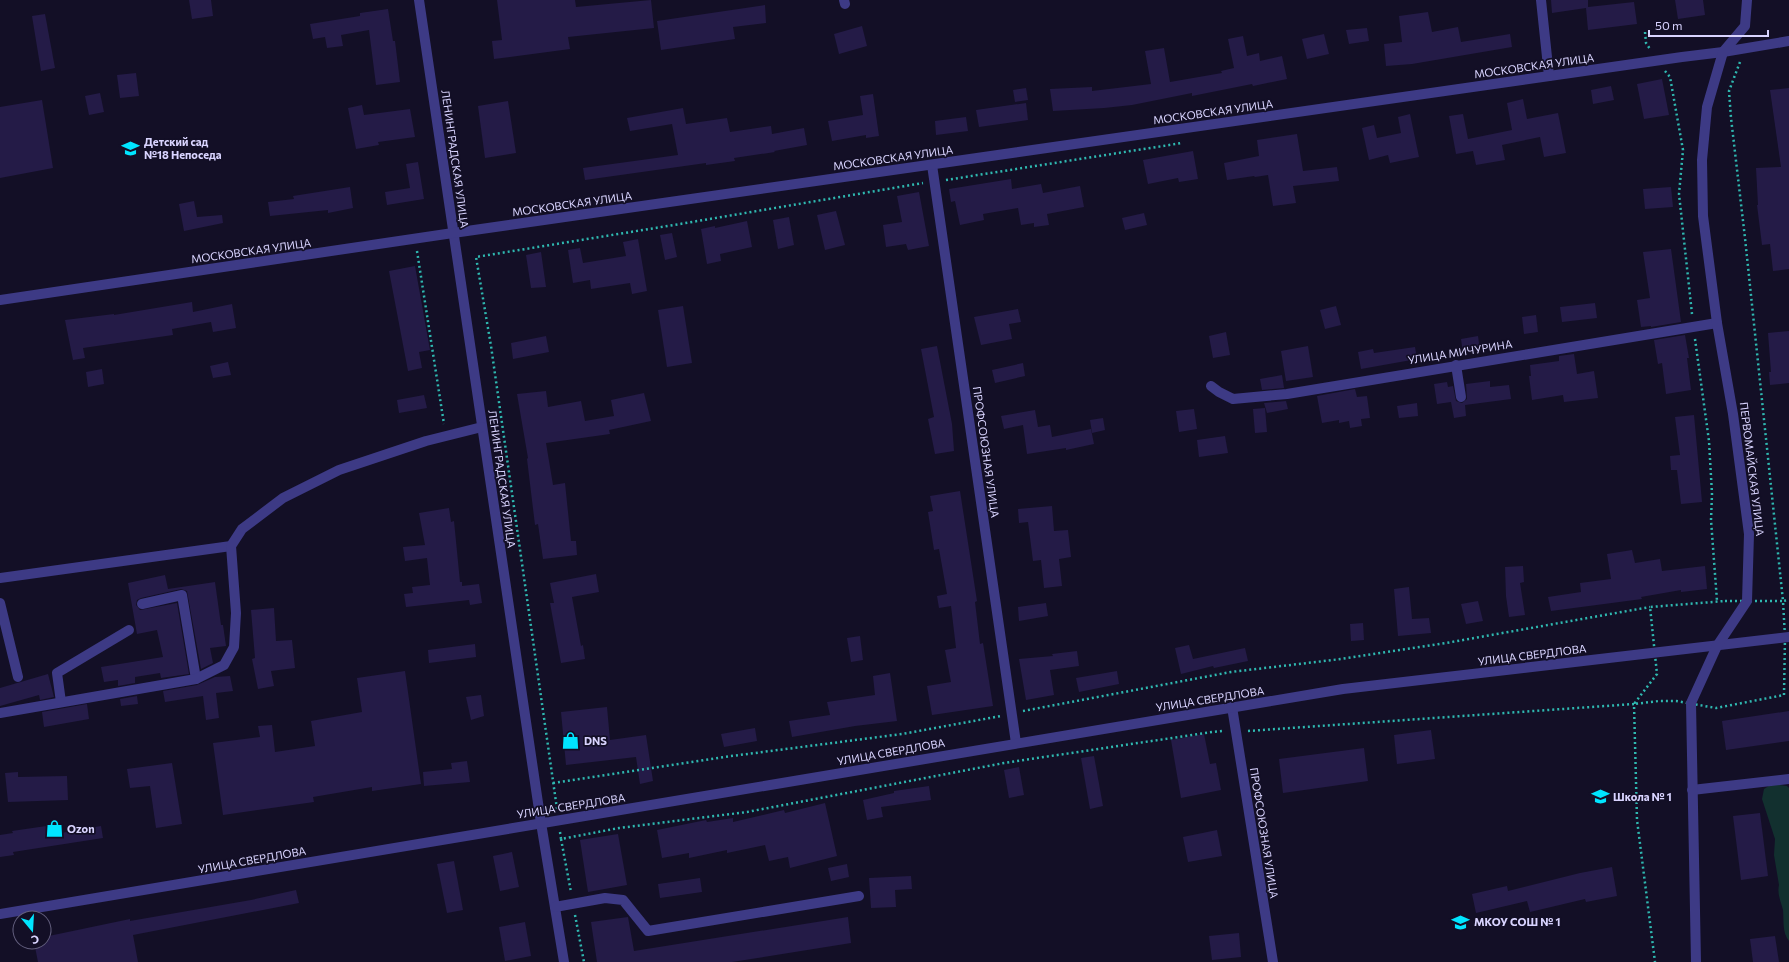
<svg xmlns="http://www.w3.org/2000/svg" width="1789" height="962" font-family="Commissioner,sans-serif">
<rect width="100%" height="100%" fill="#130f26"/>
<path fill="#12302f" d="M 1772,784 L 1787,786 L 1789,788 L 1789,941 C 1782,932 1784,921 1783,910 C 1781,902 1777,894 1779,885 L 1774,855 L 1775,839 L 1762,799 L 1764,789 Z"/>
<g fill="#241b47">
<polygon points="189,0 211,0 213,16 192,19"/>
<polygon points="497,0 575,0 576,7 651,0 654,28 568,37 570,49 494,59 492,41 502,40"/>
<polygon points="1551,0 1588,0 1588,7 1634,2 1637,24 1588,30 1586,8 1552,13"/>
<polygon points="1675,0 1703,0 1705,15 1678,19"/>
<polygon points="765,5 766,23 733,27 735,39 661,50 657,21"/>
<polygon points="388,9 393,41 395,41 400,82 376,85 369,30 341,35 343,46 327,48 325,37 313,39 310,24 360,16 360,13"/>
<polygon points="1428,12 1432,32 1458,27 1461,42 1510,34 1512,47 1412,64 1386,66 1384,44 1402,42 1399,16"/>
<polygon points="45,14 55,68 41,71 32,16"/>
<polygon points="862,26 867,46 839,54 834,34"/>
<polygon points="1367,28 1369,41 1349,44 1346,30"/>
<polygon points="1324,34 1329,54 1307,59 1302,39"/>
<polygon points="1243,36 1247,56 1259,53 1260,61 1282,56 1287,79 1253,86 1252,84 1192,96 1192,93 1132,105 1104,108 1053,111 1050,89 1092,87 1092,91 1151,84 1145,51 1164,48 1170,82 1222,73 1221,71 1234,68 1228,39"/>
<polygon points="136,73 139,96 120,98 117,75"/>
<polygon points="1662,79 1669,115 1644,119 1637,84"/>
<polygon points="1611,86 1614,100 1593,104 1591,90"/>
<polygon points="1026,88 1028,100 1015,102 1013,90"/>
<polygon points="1789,88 1789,269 1773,271 1770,244 1762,245 1757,205 1758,205 1756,168 1781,167 1770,90"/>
<polygon points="100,93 104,112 89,115 85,96"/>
<polygon points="873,94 879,136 866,138 866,135 832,141 828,121 863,115 860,96"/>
<polygon points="1523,99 1527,119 1558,113 1566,153 1544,157 1540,137 1502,145 1505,160 1476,165 1473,151 1456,154 1449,116 1463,114 1468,139 1512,130 1507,103"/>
<polygon points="42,100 53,168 0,178 0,107"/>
<polygon points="508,101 516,153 485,158 478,106"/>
<polygon points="1026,103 1028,120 979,127 976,110"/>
<polygon points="362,105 364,115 410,109 415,137 378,142 379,145 356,149 348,108"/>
<polygon points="683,108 686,124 727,118 730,132 771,126 772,134 804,128 807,145 774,151 775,152 734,158 735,161 706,165 706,163 585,180 583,168 678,155 672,124 630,131 627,118"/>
<polygon points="1410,114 1419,157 1390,163 1388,155 1369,160 1362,128 1374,125 1377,138 1401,133 1398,117"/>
<polygon points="966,117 968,131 936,135 935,121"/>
<polygon points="1297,134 1303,171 1337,167 1339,181 1293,186 1296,203 1273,206 1268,175 1255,177 1254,176 1227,180 1224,163 1259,156 1257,140"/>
<polygon points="1193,151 1198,179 1179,182 1178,178 1148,184 1143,160"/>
<polygon points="418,162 424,199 387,205 385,192 410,188 406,164"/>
<polygon points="1011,179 1012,189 1041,184 1043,193 1080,186 1084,207 1047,214 1049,225 1034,227 1034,223 1021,225 1018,208 983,214 984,220 960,225 955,201 951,202 949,189"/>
<polygon points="350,187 353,208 328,213 328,210 270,216 268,202 294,199 293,196"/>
<polygon points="1671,187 1673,207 1645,209 1643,189"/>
<polygon points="919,192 929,246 908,250 906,244 886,247 883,225 902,222 897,196"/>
<polygon points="194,201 197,217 222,215 223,223 184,231 179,204"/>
<polygon points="836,211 845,245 825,250 817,215"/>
<polygon points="1144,213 1147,225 1125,230 1122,218"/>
<polygon points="789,217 794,245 778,249 773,220"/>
<polygon points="747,221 752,247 720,254 721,261 707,264 701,229 715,226 715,228"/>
<polygon points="672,233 677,257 665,260 660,235"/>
<polygon points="638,239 647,291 632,294 630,283 591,289 590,280 573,283 568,250 580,248 583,263 626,256 623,242"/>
<polygon points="1671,249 1681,322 1651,327 1651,326 1641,327 1637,300 1650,298 1643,252"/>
<polygon points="541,252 546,287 531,288 526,255"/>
<polygon points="415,266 430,350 419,352 422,368 408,371 389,271"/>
<polygon points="192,302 193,312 232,304 236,328 213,332 211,322 172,329 173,335 83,348 85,358 73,360 65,320 114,314 114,315"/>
<polygon points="1595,303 1597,318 1562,322 1560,307"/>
<polygon points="683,306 692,363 667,367 658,310"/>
<polygon points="1336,306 1341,325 1325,329 1320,310"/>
<polygon points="1018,309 1021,322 1009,324 1012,339 981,345 974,317"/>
<polygon points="1536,315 1538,332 1524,334 1522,317"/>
<polygon points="1789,331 1789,383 1770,385 1769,372 1771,372 1768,333"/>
<polygon points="1226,332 1230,355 1213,358 1209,336"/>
<polygon points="1685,335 1689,358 1687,358 1691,390 1666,394 1662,363 1658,364 1654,340"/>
<polygon points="546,336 549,352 513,359 511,343"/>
<polygon points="1478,336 1480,350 1463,353 1461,339"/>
<polygon points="937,346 952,424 954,451 935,454 928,419 934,417 921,349"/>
<polygon points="1308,346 1313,377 1286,381 1281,351"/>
<polygon points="1415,347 1417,359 1361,369 1358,352 1373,349 1374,353"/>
<polygon points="1574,354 1577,374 1594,371 1598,398 1564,402 1563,395 1532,400 1529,376 1531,376 1530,365 1559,361 1559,356"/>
<polygon points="228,362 231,375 213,378 210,366"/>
<polygon points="1023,363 1025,376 995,383 992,370"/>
<polygon points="102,369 104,384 88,387 86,372"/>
<polygon points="1282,375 1284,388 1262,390 1260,379"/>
<polygon points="1490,381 1490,387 1509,385 1511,399 1465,405 1466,416 1454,418 1451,402 1437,404 1434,384 1447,382 1448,387 1453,386 1456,401 1462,403 1467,399 1466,384"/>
<polygon points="1355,389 1357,397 1367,396 1370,418 1361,419 1362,426 1350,428 1349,421 1339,423 1339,420 1322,423 1317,396"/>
<polygon points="546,391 548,407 581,401 585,421 614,416 611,400 644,393 651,421 609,430 610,434 546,443 553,485 565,483 571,541 576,541 577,555 543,559 538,524 535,525 527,459 528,458 517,394"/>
<polygon points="424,395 427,408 399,413 397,400"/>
<polygon points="1286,401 1288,409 1267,413 1264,403"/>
<polygon points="1417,403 1418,416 1399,418 1397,406"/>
<polygon points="1265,408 1267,432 1255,433 1253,409"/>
<polygon points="1194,409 1197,429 1179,432 1176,411"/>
<polygon points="1035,410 1038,427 1050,425 1052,437 1091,429 1094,444 1066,450 1066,448 1027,454 1023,425 1004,429 1001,416"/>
<polygon points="1694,415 1702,502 1681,504 1677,470 1671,470 1670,456 1680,455 1675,417"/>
<polygon points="1103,418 1105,430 1092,433 1090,420"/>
<polygon points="1225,436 1228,453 1199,457 1197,440"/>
<polygon points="960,491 977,601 975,602 980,644 983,643 993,706 932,715 927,686 951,682 945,650 956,648 951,606 939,608 937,596 947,594 939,549 934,550 928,512 933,511 930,496"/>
<polygon points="1052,506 1054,531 1068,530 1071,557 1059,559 1062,586 1044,588 1041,560 1033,561 1028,522 1019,523 1018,509"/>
<polygon points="449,508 451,522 454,521 460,582 462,582 462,586 479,584 482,603 470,605 469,600 406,607 404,594 413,593 412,587 430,585 427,558 405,561 403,547 425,545 419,513"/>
<polygon points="1632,550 1635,563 1660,559 1662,571 1705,566 1707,589 1681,592 1681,590 1641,597 1642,599 1551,611 1548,597 1581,592 1580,583 1611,579 1607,554"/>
<polygon points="1523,566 1524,582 1520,583 1525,615 1509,617 1506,596 1505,567"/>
<polygon points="596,574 599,592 572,597 581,646 583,645 585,659 561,663 550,603 554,603 550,583"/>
<polygon points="165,575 168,589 215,582 221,625 223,625 226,646 210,648 213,663 201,669 187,591 181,589 141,598 137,600 136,605 140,610 177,603 189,674 161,678 160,673 135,677 135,683 118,686 118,680 104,682 101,667 163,657 157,630 137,634 128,583"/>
<polygon points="1409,587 1412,619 1429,618 1431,633 1398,636 1394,589"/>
<polygon points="1478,601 1483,621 1466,624 1461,604"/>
<polygon points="1046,603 1048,616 1019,621 1018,607"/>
<polygon points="274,608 276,641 292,640 295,668 271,671 274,686 258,689 252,659 255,658 251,610"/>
<polygon points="1363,623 1364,640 1351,641 1350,624"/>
<polygon points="860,636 863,660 851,662 847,638"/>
<polygon points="475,644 476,657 429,663 428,650"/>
<polygon points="1189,645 1193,659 1245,648 1248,661 1214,668 1213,666 1181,674 1175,648"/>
<polygon points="1077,651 1079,666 1050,670 1054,695 1026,700 1019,659 1053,656 1052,654"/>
<polygon points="405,671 421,784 372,791 372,787 313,797 314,802 223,815 213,743 260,737 258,726 272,725 275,752 315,746 311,721 362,712 357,678"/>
<polygon points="1117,671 1119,684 1079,692 1076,678"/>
<polygon points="890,673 897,721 855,726 792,737 789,721 830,715 827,702 875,695 873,676"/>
<polygon points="48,674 54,697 40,700 39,695 0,706 0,688"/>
<polygon points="230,676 233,691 216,693 219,718 206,720 203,696 165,702 163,691 197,685 215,677"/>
<polygon points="481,695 484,716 471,720 466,697"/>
<polygon points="137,696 138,704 121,706 120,699"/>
<polygon points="87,704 89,719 44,727 42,712"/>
<polygon points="607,707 610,740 646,735 653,781 640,784 636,757 566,765 561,712"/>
<polygon points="1789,711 1789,741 1726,750 1722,721"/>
<polygon points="755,728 757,741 724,747 721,734"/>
<polygon points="1431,730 1435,759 1397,764 1394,735"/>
<polygon points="1204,734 1210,764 1216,763 1221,790 1181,798 1171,740"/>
<polygon points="1364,748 1368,781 1283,793 1279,759"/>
<polygon points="1094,756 1103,806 1090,809 1081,758"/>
<polygon points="467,761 470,782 424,786 423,772 452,769 451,763"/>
<polygon points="172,763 182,824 156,828 150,786 130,788 127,769"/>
<polygon points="1019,767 1024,795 1009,798 1004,770"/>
<polygon points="18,772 18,777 67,776 68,800 8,802 5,773"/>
<polygon points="929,786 931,800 881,807 883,817 867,820 863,800 894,793 894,791"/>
<polygon points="825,803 837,856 790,868 788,857 769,861 765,845 727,853 727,850 689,858 689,853 662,858 657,830 706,820 707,822 733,818 733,822 784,810 785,813"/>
<polygon points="1760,813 1768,876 1741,880 1733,816"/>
<polygon points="60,824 61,833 101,826 103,838 13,852 14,855 0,857 0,835 13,833 12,831"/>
<polygon points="1217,830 1222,856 1188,862 1183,837"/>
<polygon points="618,834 627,885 588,892 580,840"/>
<polygon points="512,852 519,887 500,891 493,856"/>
<polygon points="454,861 463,910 447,913 437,864"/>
<polygon points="847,864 849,877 831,881 828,868"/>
<polygon points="1612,867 1617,896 1586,902 1585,899 1530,912 1527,901 1476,913 1472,894 1507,886 1508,891 1580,873"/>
<polygon points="911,876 912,889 895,890 896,907 871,908 869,878"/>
<polygon points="700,878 702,892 660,898 658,884"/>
<polygon points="296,890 299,903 133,935 138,962 38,962 34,942 44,942 44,937 130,919 130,921 251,900"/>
<polygon points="628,917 634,951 848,917 851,943 732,962 597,962 591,922"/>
<polygon points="525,922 531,956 505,961 499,927"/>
<polygon points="1239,933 1241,957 1212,960 1209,936"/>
<polygon points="1775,936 1779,962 1753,962 1750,939"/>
</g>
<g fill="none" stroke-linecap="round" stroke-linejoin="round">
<g stroke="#2fb8b0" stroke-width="2.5" stroke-dasharray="2 3" stroke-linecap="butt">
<polyline points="1645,32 1646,43 1650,49"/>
<polyline points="1740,62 1729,91 1731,118 1745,238 1783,601 1789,600"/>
<polyline points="1665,71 1670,77 1683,150 1679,194 1692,314"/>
<polyline points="946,180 1182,143"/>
<polyline points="417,251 444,424"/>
<polyline points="1695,339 1709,441 1712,494 1711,520 1717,601"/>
<polygon points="1725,601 1783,601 1785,637 1784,695 1716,708 1676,701 1659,701 1634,704 1657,674 1650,607"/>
<polyline points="1023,711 1231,672 1341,659 1446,643 1650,607"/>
<polyline points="1248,731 1634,704 1637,820 1655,962"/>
<polyline points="553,783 724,757 902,734 1001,716"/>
<polyline points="557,809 491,346 476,257 680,224 923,183"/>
<polyline points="560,832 561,839 619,828 747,812 1004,763 1212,732 1223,731"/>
<polyline points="561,839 571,892"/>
<polyline points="575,915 584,962"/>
</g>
<g stroke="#3d3a85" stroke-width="10">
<polyline points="419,0 541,823 564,962"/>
<polyline points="844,0 845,4"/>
<polyline points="1541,0 1549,76"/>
<polyline points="932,165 1016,743"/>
<polyline points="0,300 453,233 1682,57 1723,52 1789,41"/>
<polyline points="1456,365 1461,397"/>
<polyline points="1211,386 1219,392 1233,399 1287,394 1717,323"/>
<polyline points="0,578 231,546"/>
<polyline points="0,603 18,677"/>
<polyline points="142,604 182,595 196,679"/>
<polyline points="61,702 57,673 129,630"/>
<polyline points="1232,707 1273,962"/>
<polyline points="0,713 196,679 224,665 234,647 236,613 231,546 242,529 283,498 339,470 426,441 482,427"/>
<polyline points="1692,790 1789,779"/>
<polyline points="555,907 605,898 623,900 648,931 859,896"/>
<polyline points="0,914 1343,689 1789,637"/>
<polyline points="1696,962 1691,703 1717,646 1747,601 1749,534 1733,414 1717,323 1703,216 1702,160 1707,107 1723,52 1745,26 1747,0"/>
</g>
</g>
<defs>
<symbol id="school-bare" viewBox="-9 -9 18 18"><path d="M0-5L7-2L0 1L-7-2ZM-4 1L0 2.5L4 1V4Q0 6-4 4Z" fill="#00e5ff" stroke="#130f26" stroke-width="2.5" paint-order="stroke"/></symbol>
<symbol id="shop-bare" viewBox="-9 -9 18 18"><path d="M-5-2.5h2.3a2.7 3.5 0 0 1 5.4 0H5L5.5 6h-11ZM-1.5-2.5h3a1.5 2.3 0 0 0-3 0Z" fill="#00e5ff" stroke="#130f26" stroke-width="2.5" paint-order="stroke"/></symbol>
</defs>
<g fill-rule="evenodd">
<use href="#school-bare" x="118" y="136" width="25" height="25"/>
<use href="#shop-bare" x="558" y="728" width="25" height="25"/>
<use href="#school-bare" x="1588" y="784" width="25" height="25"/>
<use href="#shop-bare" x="42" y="816" width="25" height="25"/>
<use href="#school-bare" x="1448" y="910" width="25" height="25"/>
</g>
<g text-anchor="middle" stroke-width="3.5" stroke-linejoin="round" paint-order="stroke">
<g font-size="11" fill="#d9d4ff" stroke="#130f26">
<text transform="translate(1534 66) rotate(-8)" y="4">МОСКОВСКАЯ УЛИЦА</text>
<text transform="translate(1213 112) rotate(-8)" y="4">МОСКОВСКАЯ УЛИЦА</text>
<text transform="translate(893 158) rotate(-8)" y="4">МОСКОВСКАЯ УЛИЦА</text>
<text transform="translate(455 159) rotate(82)" y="4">ЛЕНИНГРАДСКАЯ УЛИЦА</text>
<text transform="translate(572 204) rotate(-8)" y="4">МОСКОВСКАЯ УЛИЦА</text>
<text transform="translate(251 251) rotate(-8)" y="4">МОСКОВСКАЯ УЛИЦА</text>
<text transform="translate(1460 352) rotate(-9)" y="4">УЛИЦА МИЧУРИНА</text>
<text transform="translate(986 452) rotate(82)" y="4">ПРОФСОЮЗНАЯ УЛИЦА</text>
<text transform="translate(1752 469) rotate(83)" y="4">ПЕРВОМАЙСКАЯ УЛИЦА</text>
<text transform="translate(502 479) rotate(82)" y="4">ЛЕНИНГРАДСКАЯ УЛИЦА</text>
<text transform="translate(1532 655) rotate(-7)" y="4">УЛИЦА СВЕРДЛОВА</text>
<text transform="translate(1210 699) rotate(-9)" y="4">УЛИЦА СВЕРДЛОВА</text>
<text transform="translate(891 752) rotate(-10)" y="4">УЛИЦА СВЕРДЛОВА</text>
<text transform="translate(571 806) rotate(-9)" y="4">УЛИЦА СВЕРДЛОВА</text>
<text transform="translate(1264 833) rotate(81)" y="4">ПРОФСОЮЗНАЯ УЛИЦА</text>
<text transform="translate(252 860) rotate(-10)" y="4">УЛИЦА СВЕРДЛОВА</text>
</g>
<g font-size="11" font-weight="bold" fill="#d9d4ff" stroke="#130f26" text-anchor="start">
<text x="144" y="146">Детский сад<tspan x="144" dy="13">№18 Непоседа</tspan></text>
<text x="584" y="745">DNS</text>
<text x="1613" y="801">Школа № 1</text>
<text x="67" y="833">Ozon</text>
<text x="1474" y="926">МКОУ СОШ № 1</text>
</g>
</g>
<g transform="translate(32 930) rotate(162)"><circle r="19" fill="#130f26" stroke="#625e7d"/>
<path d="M0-3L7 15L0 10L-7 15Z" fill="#00e5ff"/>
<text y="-6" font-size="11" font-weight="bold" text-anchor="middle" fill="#d9d4ff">С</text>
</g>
<path d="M1649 30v6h119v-6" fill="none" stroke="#d9d4ff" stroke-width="2"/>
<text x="1655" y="30" font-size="12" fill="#d9d4ff" stroke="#130f26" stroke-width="3" paint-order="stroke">50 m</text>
</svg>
